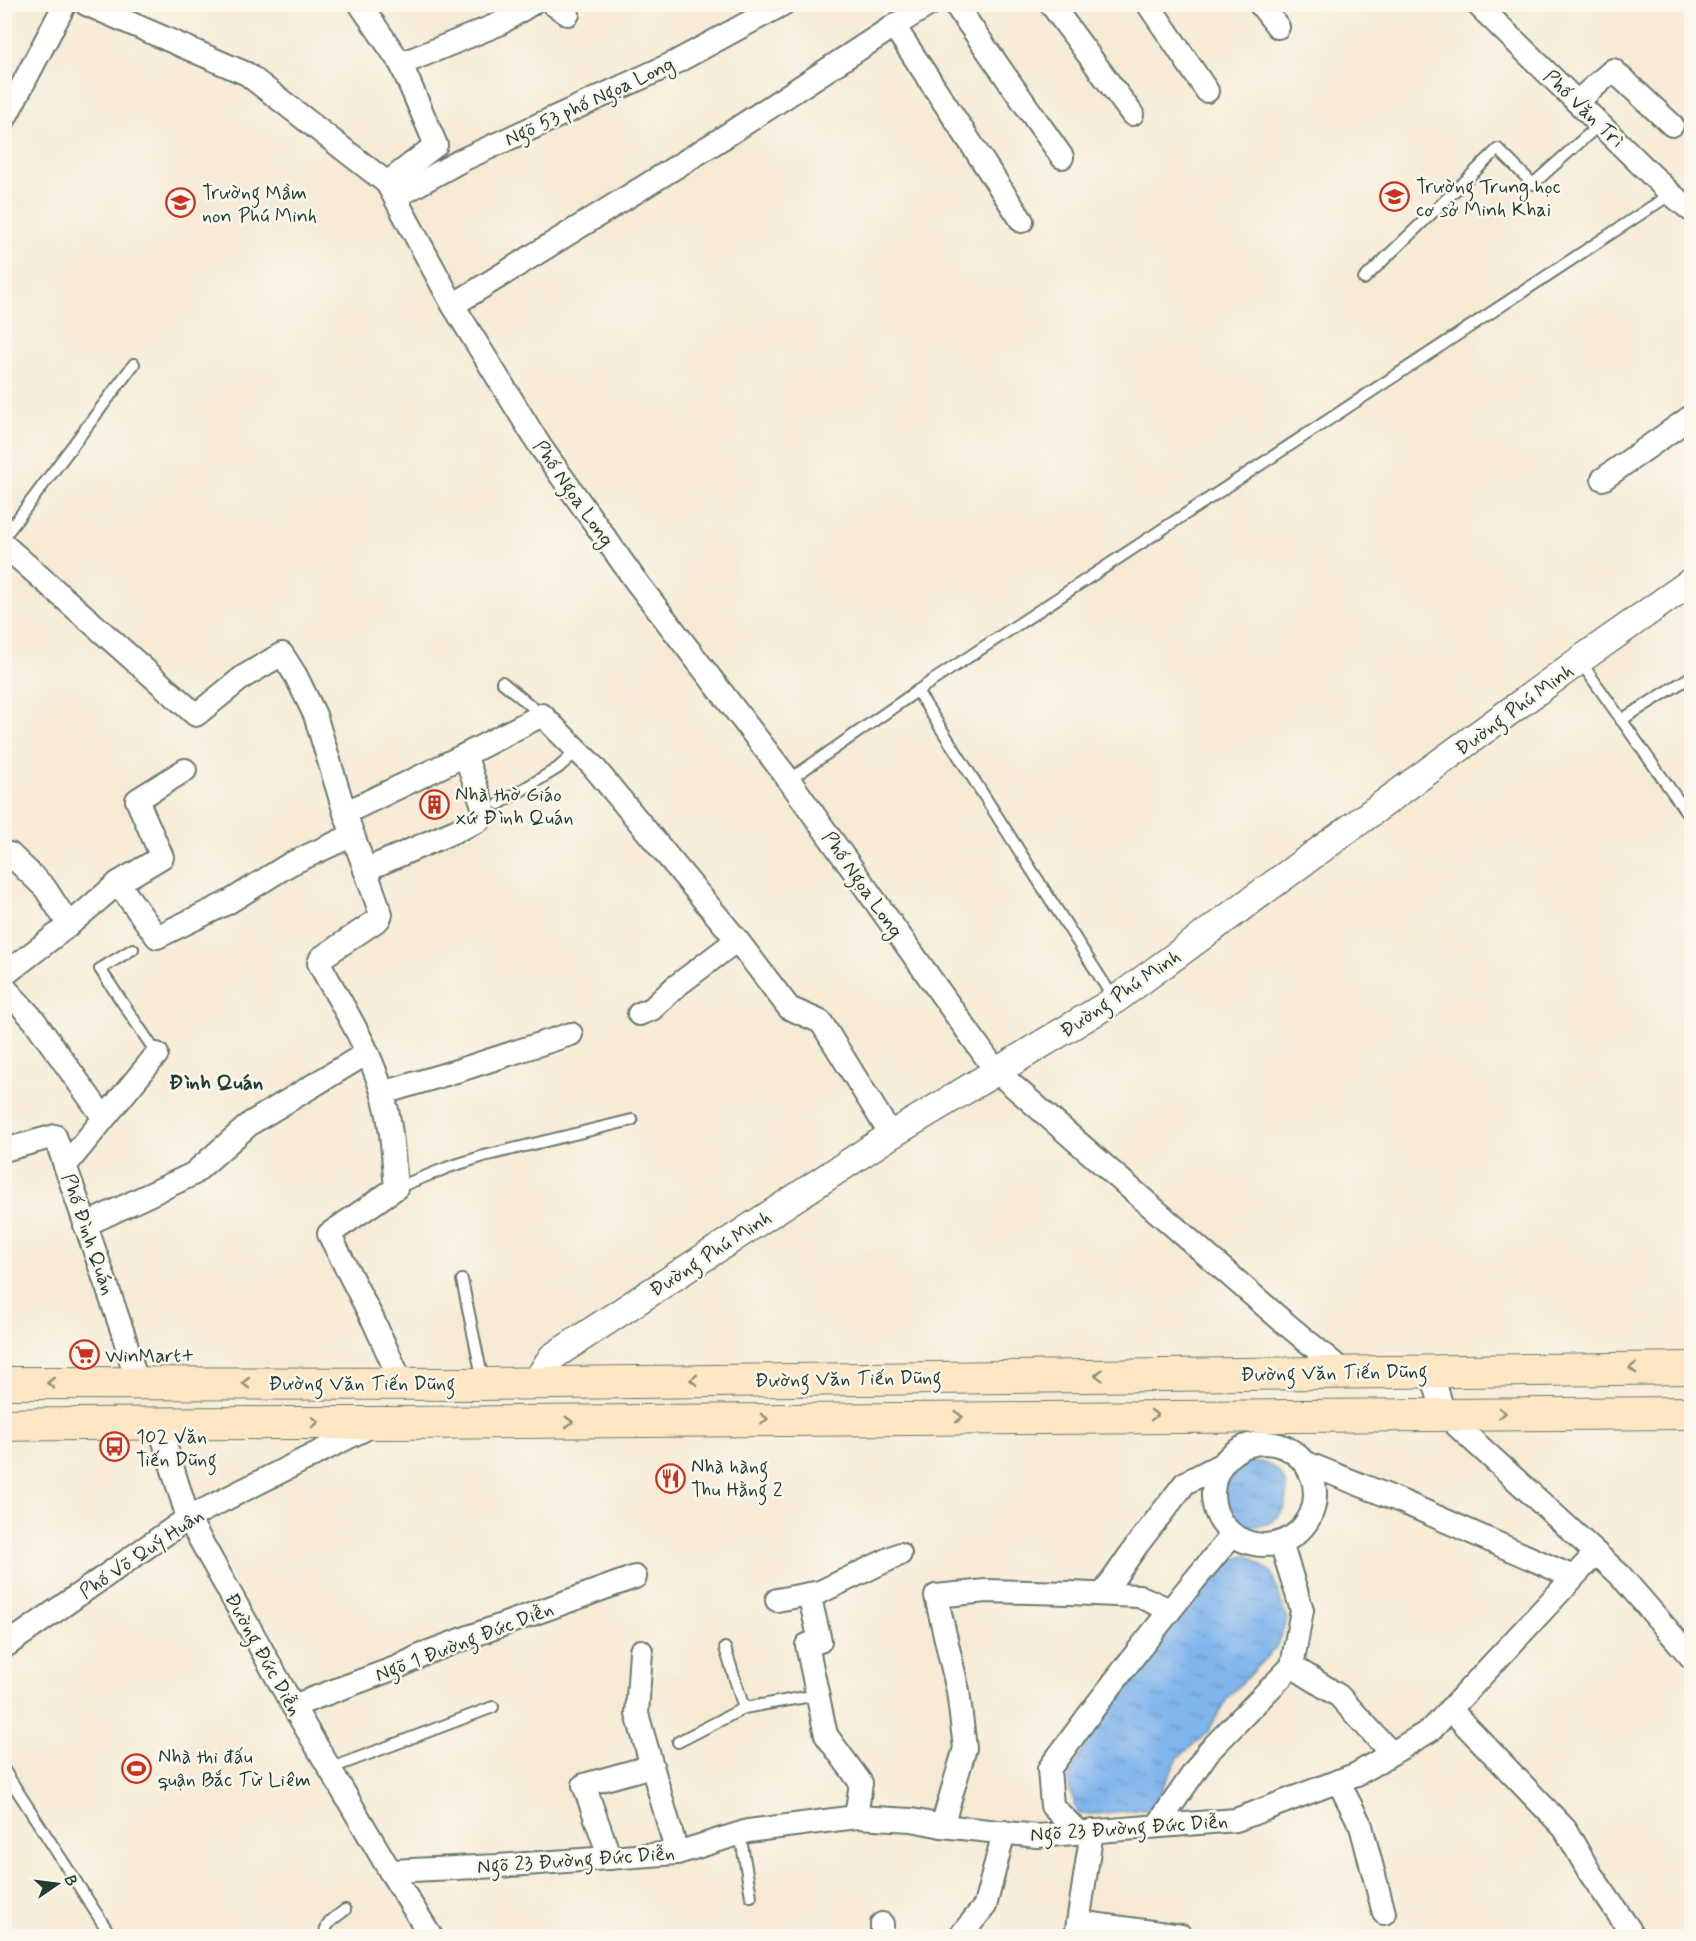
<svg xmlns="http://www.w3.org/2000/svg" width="1696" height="1941" font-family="Mynerve,sans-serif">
<defs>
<pattern id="water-ripples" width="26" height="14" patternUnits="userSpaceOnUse" patternTransform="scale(1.5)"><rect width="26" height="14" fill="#7fb4ed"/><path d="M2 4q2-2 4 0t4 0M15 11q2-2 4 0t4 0" fill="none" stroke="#6794c1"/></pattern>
</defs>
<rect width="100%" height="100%" fill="#fbf7ec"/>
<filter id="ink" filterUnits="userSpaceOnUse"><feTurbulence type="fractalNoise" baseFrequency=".0167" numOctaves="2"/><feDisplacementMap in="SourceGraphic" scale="12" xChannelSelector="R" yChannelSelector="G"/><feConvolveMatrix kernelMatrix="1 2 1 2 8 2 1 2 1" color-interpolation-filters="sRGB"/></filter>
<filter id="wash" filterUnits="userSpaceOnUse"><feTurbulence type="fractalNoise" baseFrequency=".008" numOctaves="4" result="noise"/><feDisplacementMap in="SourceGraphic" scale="24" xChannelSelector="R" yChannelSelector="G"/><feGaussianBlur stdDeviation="1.35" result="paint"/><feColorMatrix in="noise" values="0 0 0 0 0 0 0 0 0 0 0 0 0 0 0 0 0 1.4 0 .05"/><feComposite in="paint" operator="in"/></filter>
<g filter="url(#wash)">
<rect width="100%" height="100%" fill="#f7ead5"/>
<g fill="url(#water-ripples)" stroke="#4f7890" stroke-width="1.5">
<circle cx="1255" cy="1494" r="32"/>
<polygon points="1249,1555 1272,1574 1287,1619 1276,1647 1228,1697 1207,1733 1178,1758 1152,1808 1097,1814 1078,1814 1067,1781 1104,1707 1224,1562"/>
</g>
</g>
<g filter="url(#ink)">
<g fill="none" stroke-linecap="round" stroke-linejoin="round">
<defs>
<g id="service">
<polyline points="1364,279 1498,149 1533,184 1600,124"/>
<polyline points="4,537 134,364"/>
<polyline points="1580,661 1692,820"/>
<polyline points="502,682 542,715"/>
<polyline points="917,691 1114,999"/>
<polyline points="1621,720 1692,676"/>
<polyline points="789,780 917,691 1671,194"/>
<polyline points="499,804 558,768 578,750"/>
<polyline points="133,949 100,969 157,1054"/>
<polyline points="396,1188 449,1167 484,1156 632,1120"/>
<polyline points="462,1280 483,1381"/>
<polyline points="725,1648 744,1708"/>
<polyline points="678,1742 744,1708 817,1695"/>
<polyline points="329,1769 493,1707"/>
<polyline points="4,1770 111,1936"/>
<polyline points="740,1834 751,1896"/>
<path d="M 325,1936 C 324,1923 335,1918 345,1910"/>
</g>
<g id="minor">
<polyline points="86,4 247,74 387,183 453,305 540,446 635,580 789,780 996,1071 1279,1318 1344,1372"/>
<polyline points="360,4 401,64 436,145 387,183"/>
<polyline points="553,4 568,14"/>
<polyline points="955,4 1062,157"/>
<polyline points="1051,4 1132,114"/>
<polyline points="1148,4 1207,91"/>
<polyline points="1260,4 1278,27"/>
<polyline points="1477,4 1671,194 1692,211"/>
<polyline points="894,26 1022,221"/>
<polyline points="401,64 499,24 531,4"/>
<polyline points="1577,102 1613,70 1672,125"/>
<polyline points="4,120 65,4"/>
<polyline points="395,197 462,160 676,62 783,4"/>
<polyline points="453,305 721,139 894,26 930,4"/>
<polyline points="1603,479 1692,416"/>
<path d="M 4,545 L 196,715 L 243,677 L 282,654 L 296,676 L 315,715 L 345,813 L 381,914 L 379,919 L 321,958 L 319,963 C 341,1004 369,1046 382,1092 C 392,1122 393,1157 396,1188 L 329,1234 L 374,1322 L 402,1384"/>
<polyline points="185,770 137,800 162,857 118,883 157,937 229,902 290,864 353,835"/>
<polyline points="345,813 465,755 542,715 592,765 737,940 789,1008 821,1022 891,1135"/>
<polyline points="10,854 45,888 69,925"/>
<path d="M 365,870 L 476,822 C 483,818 485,814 483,806 L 465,755"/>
<polyline points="4,975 69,925 118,883"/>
<polyline points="4,987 34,1020 104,1118"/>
<polyline points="639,1014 652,1009 675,987 737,940"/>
<polyline points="383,1093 463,1069 571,1034"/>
<polyline points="4,1150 55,1136 124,1336 137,1383"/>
<polyline points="65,1166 157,1054"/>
<polyline points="85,1225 193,1174 251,1123 367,1053"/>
<polyline points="1431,1371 1444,1414 1620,1575 1692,1658"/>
<polyline points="158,1422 188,1518 293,1706 390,1871 431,1936"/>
<circle cx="1264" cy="1494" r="51"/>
<polyline points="1304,1462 1403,1502 1573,1577"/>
<polyline points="809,1594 820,1641 807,1645 826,1735 861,1783 856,1817"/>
<polyline points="1103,1594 1137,1545 1185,1483 1222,1464"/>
<polyline points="777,1600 820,1592 900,1554"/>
<polyline points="4,1647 188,1518 373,1425"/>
<polyline points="641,1651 637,1714 677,1853"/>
<polyline points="1292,1666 1339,1696 1391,1753"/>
<polyline points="293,1706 398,1667 426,1653 466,1638 635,1577"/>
<polyline points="1450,1709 1565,1829 1590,1873 1629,1929 1632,1936"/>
<polyline points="1338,1781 1361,1826 1384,1913"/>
<polyline points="942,1826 965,1748 958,1691 936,1596 986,1591 1070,1593 1139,1596 1170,1610"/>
<polyline points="1157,1826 1208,1752 1292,1666 1302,1610 1281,1543"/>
<path d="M 1078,1832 L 1052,1806 L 1049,1769 C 1107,1689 1168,1611 1232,1535"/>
<polyline points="610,1858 584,1785 652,1766"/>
<polyline points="390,1871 498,1866 677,1853 748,1831 856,1817 912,1820 942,1826 1037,1836 1236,1820 1357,1774 1431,1730 1596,1553"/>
<polyline points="1078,1922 1181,1936"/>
<polyline points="882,1936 882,1924"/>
<polyline points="960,1936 985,1906 1004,1832"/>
<polyline points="1076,1936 1092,1831"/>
</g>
<polyline id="tertiary" points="536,1382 552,1357 891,1135 1115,1000 1580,660 1692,581"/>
<g id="secondary">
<polyline points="4,1383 484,1384 1692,1368"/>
<path d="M 4,1425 C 174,1422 344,1424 513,1422 C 906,1418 1299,1414 1692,1413"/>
</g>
</defs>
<use href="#service" stroke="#6b7a6c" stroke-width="14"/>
<use href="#minor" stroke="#6b7a6c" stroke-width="26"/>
<use href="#tertiary" stroke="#6b7a6c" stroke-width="30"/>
<use href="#secondary" stroke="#6b7a6c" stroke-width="34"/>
<use href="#service" stroke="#fff" stroke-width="10"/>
<use href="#minor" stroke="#fff" stroke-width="22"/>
<use href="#tertiary" stroke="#fff" stroke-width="27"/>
<use href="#secondary" stroke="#fce6c4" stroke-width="32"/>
</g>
<defs><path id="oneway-chevron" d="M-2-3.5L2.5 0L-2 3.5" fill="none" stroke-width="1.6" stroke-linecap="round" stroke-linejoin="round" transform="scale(1.5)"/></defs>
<g stroke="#8e927c">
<use href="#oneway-chevron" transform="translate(1633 1368) rotate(179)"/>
<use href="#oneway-chevron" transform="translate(1099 1375) rotate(179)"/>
<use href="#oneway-chevron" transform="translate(694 1380) rotate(179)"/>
<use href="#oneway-chevron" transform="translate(51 1383) rotate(180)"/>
<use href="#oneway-chevron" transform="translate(246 1383) rotate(-180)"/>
<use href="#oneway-chevron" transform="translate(1502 1413)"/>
<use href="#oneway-chevron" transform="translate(1154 1415) rotate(-1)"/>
<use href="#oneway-chevron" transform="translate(959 1417) rotate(-1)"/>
<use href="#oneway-chevron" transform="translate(764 1419) rotate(-1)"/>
<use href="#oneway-chevron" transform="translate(315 1422)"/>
<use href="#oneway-chevron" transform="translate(569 1422) rotate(-1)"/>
</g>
</g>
<defs>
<symbol id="school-ring" viewBox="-11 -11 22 22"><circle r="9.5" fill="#fbf7ec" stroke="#c8321e" stroke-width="1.5"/><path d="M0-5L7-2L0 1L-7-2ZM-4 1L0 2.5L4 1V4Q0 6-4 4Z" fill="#c8321e"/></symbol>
<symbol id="building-ring" viewBox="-11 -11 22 22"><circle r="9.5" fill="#fbf7ec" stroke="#c8321e" stroke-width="1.5"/><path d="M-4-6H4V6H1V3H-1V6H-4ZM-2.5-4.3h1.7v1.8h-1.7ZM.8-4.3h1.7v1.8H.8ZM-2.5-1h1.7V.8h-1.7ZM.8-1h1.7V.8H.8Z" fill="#c8321e"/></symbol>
<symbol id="supermarket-ring" viewBox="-11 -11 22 22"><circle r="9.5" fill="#fbf7ec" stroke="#c8321e" stroke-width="1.5"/><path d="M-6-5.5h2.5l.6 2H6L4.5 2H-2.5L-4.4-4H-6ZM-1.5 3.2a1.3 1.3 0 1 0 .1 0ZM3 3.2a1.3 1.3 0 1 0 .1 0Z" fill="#c8321e"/></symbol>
<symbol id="bus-ring" viewBox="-11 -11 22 22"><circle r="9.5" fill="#fbf7ec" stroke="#c8321e" stroke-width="1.5"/><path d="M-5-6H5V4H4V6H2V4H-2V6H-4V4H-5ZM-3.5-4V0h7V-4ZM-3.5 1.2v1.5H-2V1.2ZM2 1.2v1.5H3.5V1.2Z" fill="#c8321e"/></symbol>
<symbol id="restaurant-ring" viewBox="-11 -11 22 22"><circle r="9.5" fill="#fbf7ec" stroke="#c8321e" stroke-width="1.5"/><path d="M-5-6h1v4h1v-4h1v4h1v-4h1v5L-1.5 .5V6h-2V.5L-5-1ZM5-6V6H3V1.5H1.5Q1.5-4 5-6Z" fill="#c8321e"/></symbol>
<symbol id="stadium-ring" viewBox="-11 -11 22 22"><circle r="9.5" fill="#fbf7ec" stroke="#c8321e" stroke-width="1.5"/><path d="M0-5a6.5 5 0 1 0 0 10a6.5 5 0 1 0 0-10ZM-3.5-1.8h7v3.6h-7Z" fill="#c8321e"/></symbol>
</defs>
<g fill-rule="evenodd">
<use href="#school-ring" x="1378" y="180" width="33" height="33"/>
<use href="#school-ring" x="164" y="186" width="33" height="33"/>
<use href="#building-ring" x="418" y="788" width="33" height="33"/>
<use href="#supermarket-ring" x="68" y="1338" width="33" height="33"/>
<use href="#bus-ring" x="98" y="1430" width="33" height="33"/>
<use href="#restaurant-ring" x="654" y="1462" width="33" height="33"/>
<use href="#stadium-ring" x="120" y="1752" width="33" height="33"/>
</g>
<g text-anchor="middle" stroke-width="5" stroke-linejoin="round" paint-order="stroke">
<g font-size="20" fill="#1f3d34" stroke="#fbf7ec">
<text transform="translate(589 101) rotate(-25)" y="7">Ngõ 53 phố Ngọa Long</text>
<text transform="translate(1584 108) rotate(44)" y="7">Phố Văn Trì</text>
<text transform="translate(574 493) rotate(55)" y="7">Phố Ngọa Long</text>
<text transform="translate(1514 709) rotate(-36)" y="7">Đường Phú Minh</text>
<text transform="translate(863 884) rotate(55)" y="7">Phố Ngọa Long</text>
<text transform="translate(1120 993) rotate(-34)" y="7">Đường Phú Minh</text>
<text transform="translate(89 1234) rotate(71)" y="7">Phố Đình Quán</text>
<text transform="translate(710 1253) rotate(-33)" y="7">Đường Phú Minh</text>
<text transform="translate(1334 1372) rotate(-1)" y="7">Đường Văn Tiến Dũng</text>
<text transform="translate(848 1378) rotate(-1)" y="7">Đường Văn Tiến Dũng</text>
<text x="362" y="1390">Đường Văn Tiến Dũng</text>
<text transform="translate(141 1553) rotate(-34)" y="7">Phố Võ Quý Huân</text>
<text transform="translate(464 1641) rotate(-21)" y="7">Ngõ 1 Đường Đức Diễn</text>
<text transform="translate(264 1654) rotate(61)" y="7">Đường Đức Diễn</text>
<text transform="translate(1129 1827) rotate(-4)" y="7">Ngõ 23 Đường Đức Diễn</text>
<text transform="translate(576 1859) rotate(-4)" y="7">Ngõ 23 Đường Đức Diễn</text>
</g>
<g font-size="20" fill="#1f3d34" stroke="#fbf7ec" text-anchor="start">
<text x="1416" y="193">Trường Trung học<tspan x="1416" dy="23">cơ sở Minh Khai</tspan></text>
<text x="202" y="199">Trường Mầm<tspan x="202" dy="23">non Phú Minh</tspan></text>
<text x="455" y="801">Nhà thờ Giáo<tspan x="455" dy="23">xứ Đình Quán</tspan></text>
<text x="105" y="1362">WinMart+</text>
<text x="136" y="1443">102 Văn<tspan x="136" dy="23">Tiến Dũng</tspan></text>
<text x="691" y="1473">Nhà hàng<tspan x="691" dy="23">Thu Hằng 2</tspan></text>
<text x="158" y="1763">Nhà thi đấu<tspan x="158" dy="23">quận Bắc Từ Liêm</tspan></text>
</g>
<g font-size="21" font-weight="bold" fill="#1f3d34" stroke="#fbf7ec">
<text x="216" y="1089">Đình Quán</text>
</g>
</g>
<rect width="1696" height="1941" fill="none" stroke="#fbf7ec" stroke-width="24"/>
<g transform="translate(57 1884) rotate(76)" stroke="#fbf7ec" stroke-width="4.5" paint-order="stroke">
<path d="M0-4.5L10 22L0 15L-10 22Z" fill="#1f3d34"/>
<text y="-9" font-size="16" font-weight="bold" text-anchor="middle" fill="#1f3d34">B</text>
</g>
</svg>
